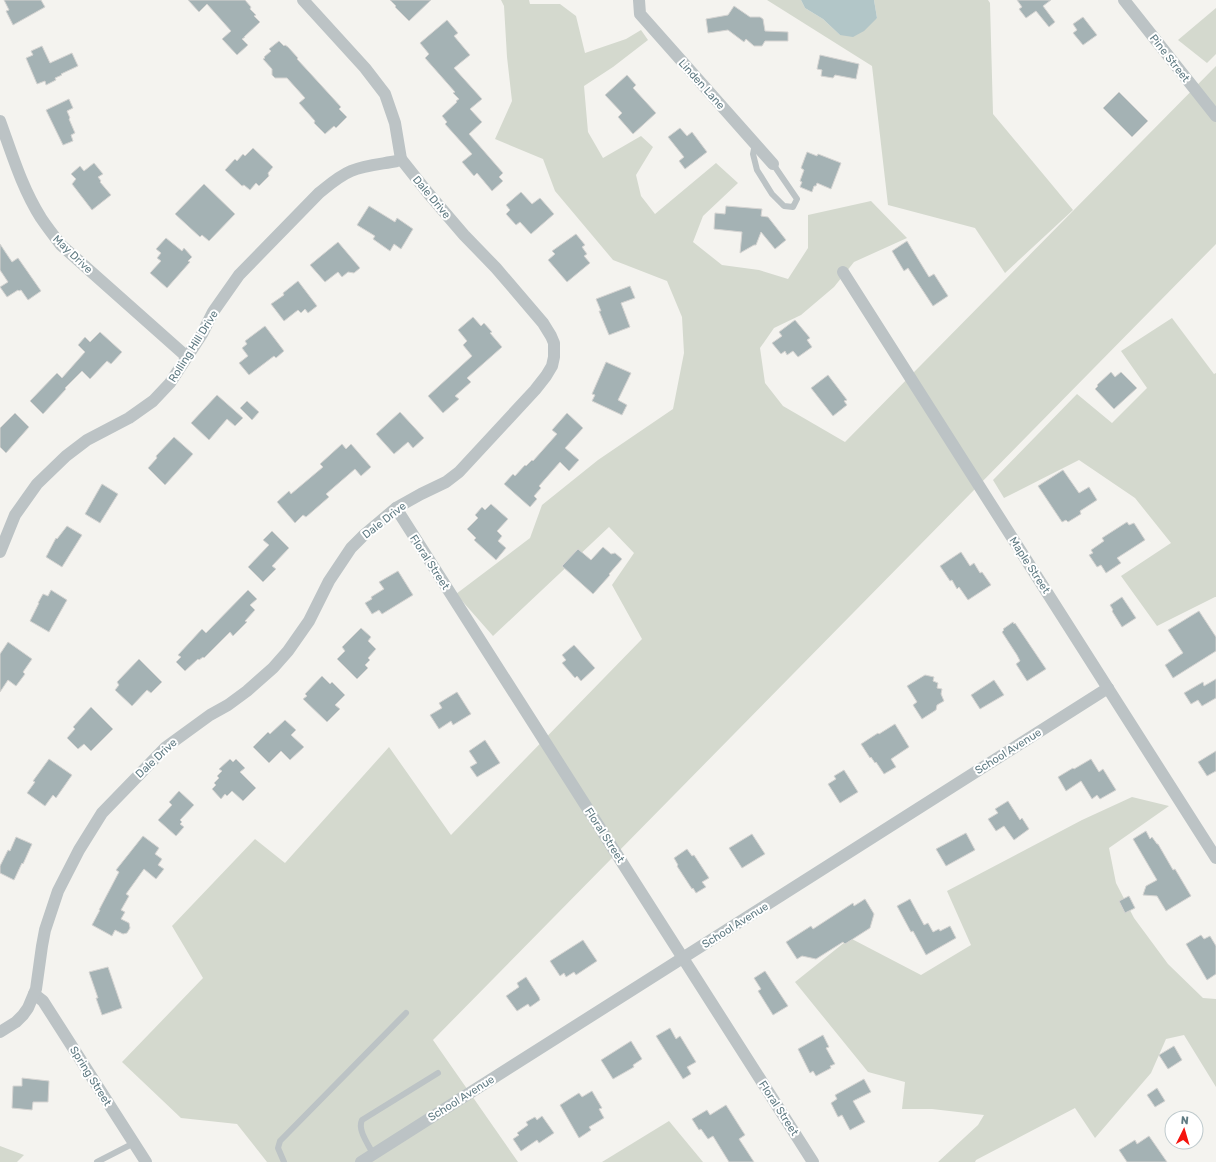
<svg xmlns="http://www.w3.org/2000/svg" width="1216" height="1162" font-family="Rubik,sans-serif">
<rect width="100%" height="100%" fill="#f4f3ef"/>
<g fill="#d4d9ce">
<polygon points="501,0 529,0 530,4 560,4 576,16 585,53 626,39 641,30 648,40 613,67 584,86 588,132 603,158 641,136 653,147 636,175 641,196 655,214 716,163 738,183 703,216 693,242 722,265 759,270 788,279 808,248 808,215 871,201 907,238 854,262 834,287 801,315 774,328 760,348 765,383 783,406 845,442 1216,66 1216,244 433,1040 518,1162 267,1162 237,1124 181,1118 122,1062 203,978 172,926 255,839 285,863 389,747 451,835 642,639 612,585 634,553 609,527 493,636 456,594 530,538 542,505 598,460 673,409 684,353 682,317 667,281 613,260 555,191 543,159 495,139 512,101 507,57 504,6"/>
<polygon points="767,0 801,0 805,8 823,19 840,35 877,18 874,0 988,0 990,3 993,114 1073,210 1005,273 975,228 888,205 872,66"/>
<polygon points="1216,8 1216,54 1207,63 1178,40"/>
<polygon points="1172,318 1214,374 1216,373 1216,597 1215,597 1157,626 1121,576 1171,543 1135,498 1079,460 1004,498 993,480 1077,394 1112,423 1147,388 1121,351"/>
<polygon points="1132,797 1169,806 1109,848 1116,883 1134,918 1168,964 1203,998 1216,999 1216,1087 1184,1035 1166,1039 1151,1073 1095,1138 1075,1108 976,1160 975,1162 938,1162 978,1125 984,1115 932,1109 902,1109 905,1082 868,1072 795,982 850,938 921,975 971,945 947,891 1082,820"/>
<polygon points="669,1121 703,1162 602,1162"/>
<polygon points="0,1146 24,1155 17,1162 0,1162"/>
</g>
<polygon fill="#b2c6c8" points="801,0 874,0 877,18 864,31 853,37 840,35 823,19 805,8"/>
<g fill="#a4b2b4" stroke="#d5d4d2">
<polygon points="4,0 41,0 45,7 13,25 6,11 9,10"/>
<polygon points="188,0 245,0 251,7 250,9 256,15 254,16 260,22 244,37 245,37 242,39 248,45 237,55 222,39 231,31 207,4 199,12"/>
<polygon points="390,0 431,0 409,21 395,7 396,6"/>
<polygon points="1017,0 1051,0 1043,6 1055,22 1049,27 1036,11 1026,18 1019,9 1022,7"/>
<polygon points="734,6 750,17 760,17 763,19 765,31 788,32 788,41 765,41 762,46 754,46 746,39 744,42 728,30 708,33 706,19 728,15"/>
<polygon points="1083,17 1097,35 1083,45 1073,33 1077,30 1073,24"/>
<polygon points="447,20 458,33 454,36 470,55 454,68 482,99 470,109 482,122 469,134 503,173 499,177 503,181 492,191 477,173 474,176 462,162 472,154 445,124 447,122 442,116 457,102 456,101 459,99 453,93 455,92 425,58 429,54 420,43"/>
<polygon points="279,41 284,46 285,45 288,47 298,58 297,59 309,72 341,107 339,109 347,117 336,128 334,126 325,134 314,123 315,121 299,103 305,98 287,78 275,78 272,75 272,69 263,59 265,58 264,57 271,51 269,49"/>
<polygon points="42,46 50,63 72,53 78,66 61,74 62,75 55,78 56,80 46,85 45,81 37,84 26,58 33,55 31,51"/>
<polygon points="820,55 859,64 856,79 835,75 833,78 821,76 822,70 817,69"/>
<polygon points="627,75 636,85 633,88 656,113 633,134 618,117 622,113 605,95"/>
<polygon points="1119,92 1148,121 1132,137 1103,108"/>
<polygon points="69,99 73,108 67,111 70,118 69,119 75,133 71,135 73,141 63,145 46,110"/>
<polygon points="680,128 687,136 692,132 707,152 685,169 679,161 684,157 668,137"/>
<polygon points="253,148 273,167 268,173 269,176 259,186 256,183 250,190 244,185 242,186 225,170 235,159 237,161 243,154 245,156"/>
<polygon points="807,152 817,156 818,154 841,163 831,189 817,183 816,186 814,186 812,192 800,187 802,182 800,181 804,170 801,168"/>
<polygon points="94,163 103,174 98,177 101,181 100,182 111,195 92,210 72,184 76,179 71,174 80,166 84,171"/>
<polygon points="204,184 235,214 209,241 202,235 200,237 175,214"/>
<polygon points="521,192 532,204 540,198 554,214 531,234 520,222 516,225 506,214 510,210 506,205"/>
<polygon points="369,206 395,222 397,218 413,229 401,249 394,244 390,251 373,239 375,236 357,225"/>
<polygon points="726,206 762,209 761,216 768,217 786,240 775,249 761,232 756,245 754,245 740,253 742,232 714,229 715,213 725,214"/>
<polygon points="576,234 585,245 582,247 587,254 584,256 590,263 567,282 548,260 555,254 552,251"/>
<polygon points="166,238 182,251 184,248 192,257 188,261 190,262 167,288 150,273 161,261 157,258 161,253 156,249"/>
<polygon points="907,241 929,277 934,274 948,296 933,306 908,268 904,271 892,251"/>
<polygon points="338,242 360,268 354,273 348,272 342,277 338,272 325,282 310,265"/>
<polygon points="0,244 12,262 18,258 41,291 28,300 21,290 19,291 18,290 7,297 0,287 8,282 0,270"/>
<polygon points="298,281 317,306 308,313 305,309 301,313 298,310 284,321 271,304 284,295 283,293"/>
<polygon points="630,286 635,298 621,303 630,327 609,335 599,311 601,311 596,299"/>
<polygon points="473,317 481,326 484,323 492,332 490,333 502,347 467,378 471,382 455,396 459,399 443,413 428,396 472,356 463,345 467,341 458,330"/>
<polygon points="795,320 810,338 807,340 812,347 798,357 793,351 787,355 785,351 781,354 772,343 782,336 779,332"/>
<polygon points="265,326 284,351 276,358 274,356 249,375 239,363 248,356 242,348 247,344 245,341"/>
<polygon points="100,332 122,352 111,364 107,361 90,379 82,371 65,388 66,389 43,414 30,401 57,373 62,378 85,352 78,345 85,337 90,342"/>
<polygon points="606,362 631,373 618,400 627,405 622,415 592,401 595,395 592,394"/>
<polygon points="1111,372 1115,377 1121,372 1137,388 1114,409 1095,389 1098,386 1097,385"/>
<polygon points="828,375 847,400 844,401 847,405 833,416 811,388"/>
<polygon points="217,395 243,418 235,426 227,419 209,440 191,423"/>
<polygon points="247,401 259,412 252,420 240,408"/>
<polygon points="400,412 424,438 413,448 408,442 394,454 376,434"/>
<polygon points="15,413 29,427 6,453 0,447 0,428"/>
<polygon points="567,413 583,428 565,448 579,460 569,471 560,462 539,486 541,488 534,496 537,499 530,507 504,484 513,474 515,476 525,465 526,466 532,460 533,461 557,434 552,430"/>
<polygon points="174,437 193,454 165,485 148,468 157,458 156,456"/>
<polygon points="342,444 346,449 351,444 371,467 361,476 355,469 326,494 329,497 306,517 303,515 295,523 277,502 289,491 291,494 323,467 320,464"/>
<polygon points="1063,470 1079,493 1089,487 1097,500 1080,511 1081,514 1068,522 1066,520 1062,522 1038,486"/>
<polygon points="102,484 118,494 100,523 85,514"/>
<polygon points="491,504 508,519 497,531 502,536 498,541 506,548 496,560 474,540 476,538 467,529 478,518 475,515 482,507 485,510"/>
<polygon points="1127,522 1129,525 1134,523 1145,540 1117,558 1121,563 1106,573 1101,565 1097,567 1089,555 1093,553 1091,550 1104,541 1102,538"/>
<polygon points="67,526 82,535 62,567 46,557 56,538 57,539"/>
<polygon points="272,531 289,548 272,566 276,569 263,582 248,567 269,545 263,540"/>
<polygon points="603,547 611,554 615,553 622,559 609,574 610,575 593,594 562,566 578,549 591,560"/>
<polygon points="961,552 970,566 974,563 980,573 982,572 991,585 968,600 959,587 957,589 952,580 950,581 940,566"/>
<polygon points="398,571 413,595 382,614 379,610 372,614 365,603 372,599 371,597 384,589 379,582"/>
<polygon points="51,590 67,600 49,632 30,621 39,603 38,603 43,594 48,596"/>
<polygon points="248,590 257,599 250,605 255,610 245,621 247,622 233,636 230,632 204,658 203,657 199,660 198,659 185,671 176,662 181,657 178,655 202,629 206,633"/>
<polygon points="1122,597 1136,618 1122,627 1112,611 1113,610 1110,605"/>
<polygon points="1199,611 1216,637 1216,651 1173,678 1165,665 1183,653 1168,630"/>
<polygon points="1013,622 1014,624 1015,623 1046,669 1027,681 1016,664 1020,661 1017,655 1002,632 1004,630 1003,629"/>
<polygon points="361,628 371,637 368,641 376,649 368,658 370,660 365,665 368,668 357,679 337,659 345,651 342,647"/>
<polygon points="8,642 32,659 23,672 25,674 16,686 8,680 0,692 0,654"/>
<polygon points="574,645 595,668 581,681 577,676 575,678 562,663 566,660 562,655"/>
<polygon points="139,659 162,682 151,693 147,690 132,706 115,690 119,685 117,682"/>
<polygon points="925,675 934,677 933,681 938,683 937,688 942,689 941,694 944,701 937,705 936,710 922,719 913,705 917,702 907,686"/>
<polygon points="322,676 330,684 332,682 345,695 335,705 340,709 327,722 303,699 307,696 305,694"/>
<polygon points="1216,679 1216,698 1202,706 1198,700 1191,704 1184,693 1203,682 1204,686"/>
<polygon points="994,680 1004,695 980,709 971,695"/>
<polygon points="457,692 471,714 453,725 451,721 439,729 430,715 442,708 439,703"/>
<polygon points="91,707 113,729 91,751 84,744 78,749 67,738 75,729 73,727"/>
<polygon points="285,720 296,730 291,735 304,747 290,760 281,751 269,763 253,747 268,732 270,734"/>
<polygon points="895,724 909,747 891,759 896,767 884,774 876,762 875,763 871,757 870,758 861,744 878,733 879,734"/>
<polygon points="485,740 500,763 477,777 470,767 477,763 469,751"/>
<polygon points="1216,751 1216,771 1207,776 1198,762"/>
<polygon points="49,759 72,775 56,798 53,795 45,806 27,793 35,782 33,781"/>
<polygon points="230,759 233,762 236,759 245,768 240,772 256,788 243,801 232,791 227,796 225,794 221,799 212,789 216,785 214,783 219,778 217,776 222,771 219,769"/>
<polygon points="1091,759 1099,772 1103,769 1116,790 1100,799 1097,795 1092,799 1081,781 1066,791 1058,777 1073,768 1074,769"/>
<polygon points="844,770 858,792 840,803 828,784 836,779 834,776"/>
<polygon points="179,791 194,805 180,820 182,822 180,824 184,827 176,836 158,820 172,805 169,802"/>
<polygon points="1008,801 1020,820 1022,818 1029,829 1014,840 1004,826 996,831 988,819 998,813 995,809"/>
<polygon points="1146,831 1150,839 1152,837 1157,844 1158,844 1173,870 1175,869 1191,896 1166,911 1157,896 1143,895 1146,886 1157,880 1133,839"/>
<polygon points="966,833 975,850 946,866 936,849"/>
<polygon points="752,834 765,854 742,868 729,848"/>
<polygon points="143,836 159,848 155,854 162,859 158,865 164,869 156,879 144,869 126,894 129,896 121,910 125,912 121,919 129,923 130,928 127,933 123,934 115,930 112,936 92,925 100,910 99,910 119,872 116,870"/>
<polygon points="16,837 32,844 23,864 22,863 14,880 0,873 0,866 8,850 10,851"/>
<polygon points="687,849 692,856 694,855 709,878 702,882 706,887 696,893 693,888 692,889 677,866 678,865 674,858"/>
<polygon points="1129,896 1135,908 1125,913 1119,901"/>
<polygon points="865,899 874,914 870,928 845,944 843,942 816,959 802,956 797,959 786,942 811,926 813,929 853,903 854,906"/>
<polygon points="910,899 924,925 928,923 933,932 939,929 940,931 950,926 956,938 926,955 913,931 911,932 897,906"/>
<polygon points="1201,935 1204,939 1210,936 1216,946 1216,974 1207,980 1186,944"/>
<polygon points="583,940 597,961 576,975 574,972 566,977 564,973 560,976 550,961"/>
<polygon points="108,967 122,1008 102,1015 96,998 98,998 89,972"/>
<polygon points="765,971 788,1006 773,1015 758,991 761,989 754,978"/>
<polygon points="526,977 539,997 540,1000 530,1007 528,1004 517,1011 506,996 519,987 517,983"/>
<polygon points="670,1028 676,1039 680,1036 696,1062 687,1067 691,1074 683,1079 656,1036"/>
<polygon points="823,1035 829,1047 826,1048 835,1064 830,1066 831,1068 816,1076 813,1071 810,1073 798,1049"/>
<polygon points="631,1041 642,1059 633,1065 634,1067 613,1079 601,1060"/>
<polygon points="1174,1046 1182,1060 1168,1069 1159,1055"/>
<polygon points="22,1078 49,1081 48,1102 33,1102 32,1110 12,1108 13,1086 22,1086"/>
<polygon points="864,1079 871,1092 853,1101 865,1122 850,1130 842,1115 838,1117 831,1103 837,1099 835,1095"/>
<polygon points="1157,1088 1165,1101 1155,1107 1147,1095"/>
<polygon points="592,1091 602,1108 599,1109 604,1118 589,1127 591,1130 579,1138 560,1105 579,1093 582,1097"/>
<polygon points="726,1105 745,1135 739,1139 754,1162 729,1162 713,1136 708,1139 701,1129 699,1130 692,1119 707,1110 710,1115"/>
<polygon points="542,1116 554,1133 539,1143 537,1140 521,1151 513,1139 519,1135 517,1133 528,1125 526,1122 535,1117 537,1120"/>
<polygon points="1149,1136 1167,1162 1127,1162 1119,1150 1135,1140 1137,1144"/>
</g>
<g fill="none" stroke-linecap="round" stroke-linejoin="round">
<g stroke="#bcc3c5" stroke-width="6">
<polyline points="755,144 753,154 757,170 772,194 784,206 793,207 797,199 773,164"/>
<path d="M 373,1154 C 369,1145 357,1130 362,1120 L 438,1073"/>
<polyline points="97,1162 134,1143"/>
<polyline points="284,1162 278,1148 280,1141 406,1013"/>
</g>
<g stroke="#bcc3c5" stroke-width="12">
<polyline points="639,0 640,14 773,164"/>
<polyline points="1124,0 1216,116"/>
<path d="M 0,121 C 12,154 22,188 41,218 C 47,227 54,236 61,245 L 187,357"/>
<polyline points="843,272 1216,858"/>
<polyline points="396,508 813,1162"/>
<path d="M 0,552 L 15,515 L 37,484 L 66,456 L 87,440 L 129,418 L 153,401 L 170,383 L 202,334 L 213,312 L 239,275 L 319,193 C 329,185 339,176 351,171 C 365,165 382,164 397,161 L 401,159"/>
<polyline points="34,994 43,1001 146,1162"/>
<polyline points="0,1032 16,1022 23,1015 28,1008 36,989 42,946 45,930 58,891 79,850 102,813 166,747 210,715 228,705 247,691 273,668 288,651 309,621 329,581 351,548 364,535 396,508 421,494 446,482 459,472 535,390 546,376 552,366 554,357 554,343 551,336 543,323 496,268 464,235 428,193 401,159 395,123 385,94 365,68 303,0"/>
<polyline points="361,1162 1108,688"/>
</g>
</g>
<g text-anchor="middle" stroke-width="4" stroke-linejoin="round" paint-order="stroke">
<g font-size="11" fill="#607b83" stroke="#fff">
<text transform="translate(1170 58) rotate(52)" y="4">Pine Street</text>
<text transform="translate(702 84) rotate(48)" y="4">Linden Lane</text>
<text transform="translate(432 197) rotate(50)" y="4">Dale Drive</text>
<text transform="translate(73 254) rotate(44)" y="4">May Drive</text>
<text transform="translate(193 346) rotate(-58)" y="4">Rolling Hill Drive</text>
<text transform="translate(384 520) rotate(-38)" y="4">Dale Drive</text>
<text transform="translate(430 562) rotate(57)" y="4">Floral Street</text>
<text transform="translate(1030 565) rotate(57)" y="4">Maple Street</text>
<text transform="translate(1008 751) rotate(-32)" y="4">School Avenue</text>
<text transform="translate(156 758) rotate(-43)" y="4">Dale Drive</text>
<text transform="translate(605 835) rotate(57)" y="4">Floral Street</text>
<text transform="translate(735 925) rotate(-32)" y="4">School Avenue</text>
<text transform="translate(91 1076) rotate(58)" y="4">Spring Street</text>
<text transform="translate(461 1098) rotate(-32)" y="4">School Avenue</text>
<text transform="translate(779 1108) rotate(57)" y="4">Floral Street</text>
</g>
</g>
<g transform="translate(1184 1130) rotate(5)"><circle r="19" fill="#ffffff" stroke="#bfcacd"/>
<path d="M0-3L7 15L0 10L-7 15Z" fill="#f5140e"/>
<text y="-6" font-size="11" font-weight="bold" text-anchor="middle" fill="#607b83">N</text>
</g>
</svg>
